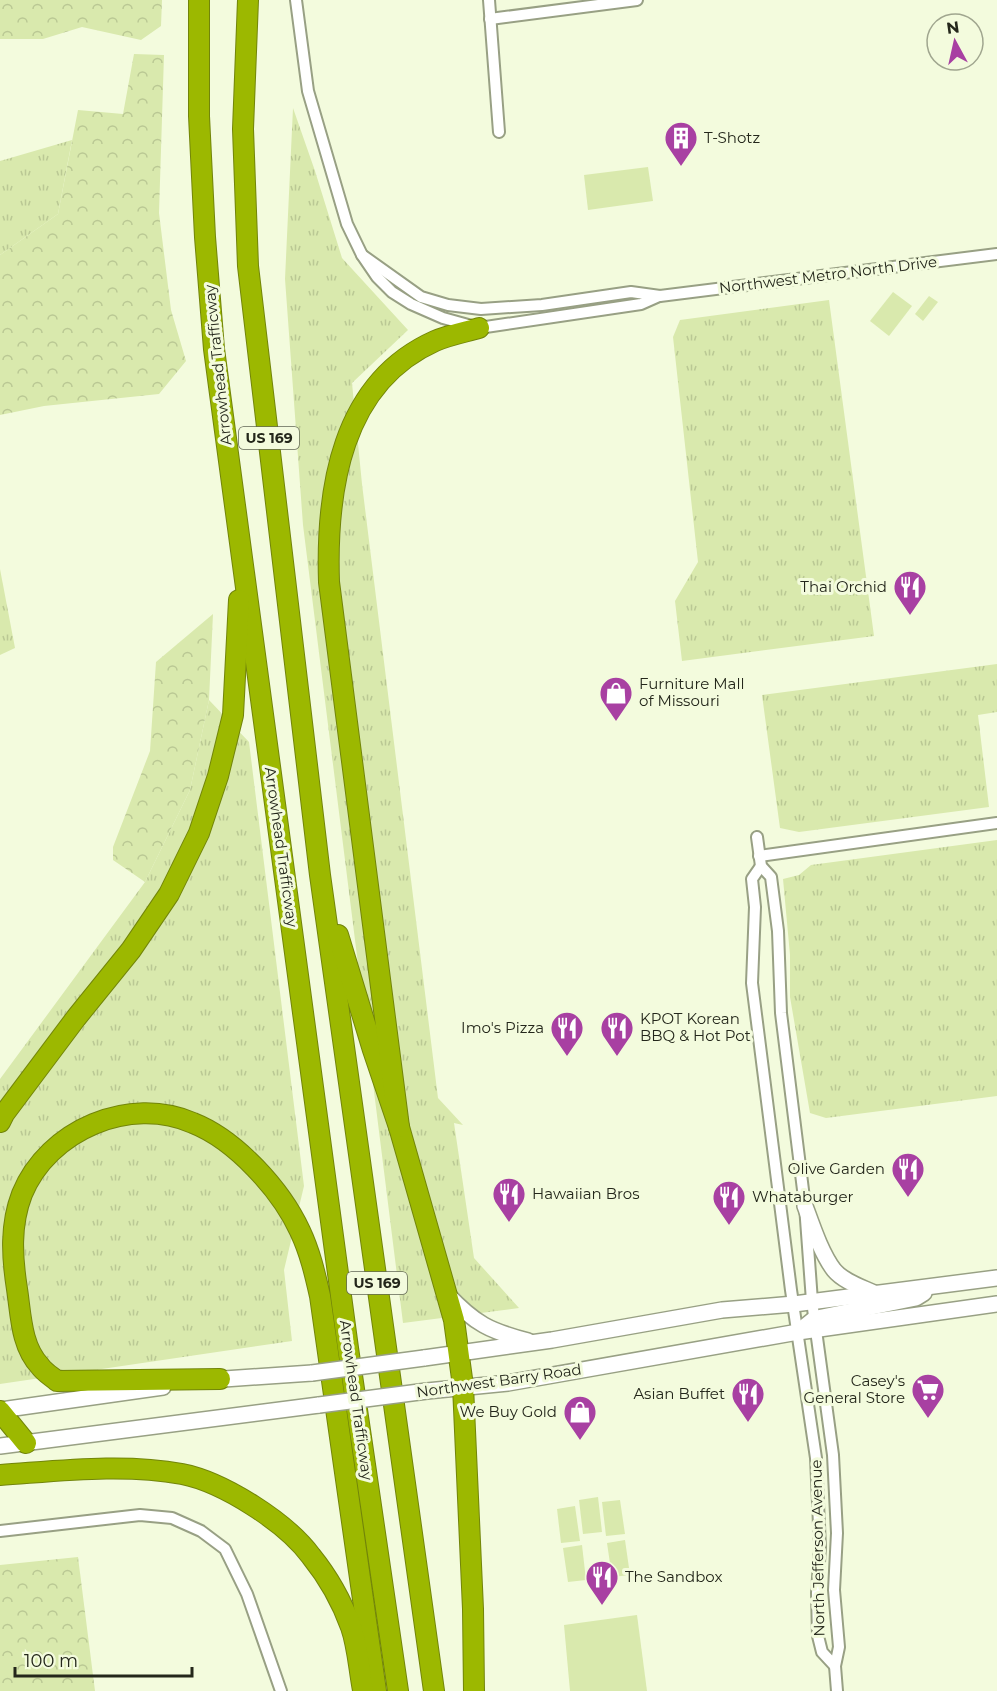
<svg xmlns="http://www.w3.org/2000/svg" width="997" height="1691" font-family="Montserrat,sans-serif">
<defs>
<pattern id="grass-tufts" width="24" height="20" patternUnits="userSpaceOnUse" patternTransform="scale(1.5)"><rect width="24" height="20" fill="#d9e9ad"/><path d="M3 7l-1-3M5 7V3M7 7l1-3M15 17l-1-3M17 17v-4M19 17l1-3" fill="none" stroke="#bac894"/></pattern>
<pattern id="forest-crowns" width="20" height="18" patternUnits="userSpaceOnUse" patternTransform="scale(1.5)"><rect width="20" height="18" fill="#d9e9ad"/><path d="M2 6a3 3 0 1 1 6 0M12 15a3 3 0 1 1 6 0" fill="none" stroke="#bac894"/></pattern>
</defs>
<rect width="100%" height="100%" fill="#f3fbdd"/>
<g fill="url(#grass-tufts)">
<polygon points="293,108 315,171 342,258 408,330 352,383 362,484 438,1098 463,1125 454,1123 474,1258 519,1308 403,1323 303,525 285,279"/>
<polygon points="72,140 58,214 0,255 0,161"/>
<polygon points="829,300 874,636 682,661 675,601 698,562 673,337 680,320"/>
<polygon points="0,569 15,648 0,655"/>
<polygon points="997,664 997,712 978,715 989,807 799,832 780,828 762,695"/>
<polygon points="209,700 249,742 304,1186 284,1270 292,1341 0,1384 0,1079 145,882 190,790"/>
<polygon points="997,840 997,1096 826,1118 810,1113 790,997 790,955 783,879 799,875 811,865"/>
</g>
<g fill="url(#forest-crowns)">
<polygon points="0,0 162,0 161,26 141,40 82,27 43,39 0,39"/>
<polygon points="134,54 164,55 159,213 171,310 186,361 159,394 44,406 0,415 0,255 58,214 78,110 123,114"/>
<polygon points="213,614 209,700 190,790 145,882 113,860 113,847 150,751 156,662"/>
<polygon points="78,1557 95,1691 0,1691 0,1565"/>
</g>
<g fill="#d9e9ad">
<polygon points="648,167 653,201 588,210 584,175"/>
<polygon points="893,292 912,306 889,336 870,321"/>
<polygon points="929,296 938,302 923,321 915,314"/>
<polygon points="598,1497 602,1532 583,1534 579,1500"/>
<polygon points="620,1500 625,1534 606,1536 602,1502"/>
<polygon points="575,1506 580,1541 561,1543 557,1509"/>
<polygon points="625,1540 630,1575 612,1577 607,1543"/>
<polygon points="582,1545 586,1580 568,1582 563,1548"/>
<polygon points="637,1615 647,1691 570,1691 564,1625"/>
</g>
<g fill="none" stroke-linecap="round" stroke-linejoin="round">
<defs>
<g id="minor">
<polyline points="296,0 308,91 347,224 362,255 377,277 392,292 411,304 443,318 479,328 641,304 659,296"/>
<polyline points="489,0 499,132"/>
<polyline points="490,19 637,0"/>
<polyline points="362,255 421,297 448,305 481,309 542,305 631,292 660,296 997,254"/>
<polyline points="757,837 761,866 771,877 778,931 781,1013 805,1206 812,1301 833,1455 837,1533 834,1590 839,1647 835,1666 837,1691"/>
<polyline points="759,856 997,823"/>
<polyline points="761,866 752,879 755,907 752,983 791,1290 816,1458 820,1547 817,1593 818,1636 822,1652 835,1666"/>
<polyline points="0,1531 140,1515 172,1518 201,1531 225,1549 247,1594 281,1691"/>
</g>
<g id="secondary">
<path d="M 805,1206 C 812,1225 821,1253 834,1270 C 843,1281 861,1287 874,1293"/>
<path d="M 447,1294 C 475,1324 490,1331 528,1341"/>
<polyline points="799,1331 814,1319 822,1317 916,1298 924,1293"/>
<polyline points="424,1358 552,1340 722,1310 794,1304 997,1278"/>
<polyline points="210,1380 312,1373"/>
<polyline points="427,1391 508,1383 798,1332 997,1304"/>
<polyline points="0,1410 163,1387"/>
<polyline points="0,1446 319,1405"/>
</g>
<g id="motorway">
<polyline points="199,0 199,116 205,237 214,349 348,1348 398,1691"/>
<polyline points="248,0 243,129 248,266 320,875 434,1691"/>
<polyline points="338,935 373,1050 399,1127 454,1320 463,1386 473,1609 474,1691"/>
<polyline points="0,1122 4,1114 76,1018 131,950 169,894 199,833 218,776 233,715 239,600"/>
<path d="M 399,1127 L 329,582 C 326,490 341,383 435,341 C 449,335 465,332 479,328"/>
<path d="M 220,1379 L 57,1381 C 51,1376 44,1372 40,1366 C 21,1346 21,1315 17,1289 C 12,1257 10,1225 22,1194 C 48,1130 130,1095 193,1123 C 236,1140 281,1190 300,1231 C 310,1252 315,1274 320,1296 L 376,1691"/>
<polyline points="0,1411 26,1443"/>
<path d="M 0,1475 C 59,1471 123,1463 182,1474 C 223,1482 286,1522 311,1556 C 328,1577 342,1602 351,1627 C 358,1647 359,1670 363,1690"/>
</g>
</defs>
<use href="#minor" stroke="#98a084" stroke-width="14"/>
<use href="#secondary" stroke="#98a084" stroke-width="18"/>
<use href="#motorway" stroke="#728509" stroke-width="22"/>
<use href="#minor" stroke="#fff" stroke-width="10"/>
<use href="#secondary" stroke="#fff" stroke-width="15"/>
<use href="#motorway" stroke="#9cb800" stroke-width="20"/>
<defs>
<g id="secondary-bridge">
<polyline points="312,1373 424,1358"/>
<polyline points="319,1405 427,1391"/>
</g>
</defs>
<use href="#secondary-bridge" stroke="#98a084" stroke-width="18" stroke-linecap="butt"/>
<use href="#secondary-bridge" stroke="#fff" stroke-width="15"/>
</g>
<defs>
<symbol id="building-pin" viewBox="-11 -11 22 30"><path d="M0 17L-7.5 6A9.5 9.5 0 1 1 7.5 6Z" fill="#a840a2" stroke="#f3fbdd"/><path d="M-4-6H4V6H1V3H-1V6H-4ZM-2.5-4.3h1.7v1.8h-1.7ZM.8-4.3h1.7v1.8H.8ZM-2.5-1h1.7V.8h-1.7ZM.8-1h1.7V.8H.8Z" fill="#fff"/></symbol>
<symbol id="restaurant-pin" viewBox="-11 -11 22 30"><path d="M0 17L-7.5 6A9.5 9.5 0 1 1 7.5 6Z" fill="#a840a2" stroke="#f3fbdd"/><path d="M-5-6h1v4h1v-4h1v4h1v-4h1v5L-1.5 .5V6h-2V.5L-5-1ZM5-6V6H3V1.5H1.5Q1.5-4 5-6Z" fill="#fff"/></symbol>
<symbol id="shop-pin" viewBox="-11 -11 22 30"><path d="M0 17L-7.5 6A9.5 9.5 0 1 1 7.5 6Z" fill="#a840a2" stroke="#f3fbdd"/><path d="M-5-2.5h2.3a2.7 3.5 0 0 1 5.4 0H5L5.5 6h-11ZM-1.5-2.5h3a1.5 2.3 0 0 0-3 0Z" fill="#fff"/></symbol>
<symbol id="supermarket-pin" viewBox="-11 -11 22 30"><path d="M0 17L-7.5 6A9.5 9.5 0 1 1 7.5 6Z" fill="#a840a2" stroke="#f3fbdd"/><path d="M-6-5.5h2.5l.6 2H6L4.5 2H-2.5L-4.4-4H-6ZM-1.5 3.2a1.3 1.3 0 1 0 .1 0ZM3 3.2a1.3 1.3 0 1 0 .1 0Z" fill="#fff"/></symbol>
</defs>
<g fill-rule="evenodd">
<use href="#building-pin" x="662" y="119" width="38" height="52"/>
<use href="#restaurant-pin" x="891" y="568" width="38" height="52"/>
<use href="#shop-pin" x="597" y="674" width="38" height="52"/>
<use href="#restaurant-pin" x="548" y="1009" width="38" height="52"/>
<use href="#restaurant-pin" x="598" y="1009" width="38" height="52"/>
<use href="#restaurant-pin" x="889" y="1150" width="38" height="52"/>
<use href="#restaurant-pin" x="490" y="1175" width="38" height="52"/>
<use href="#restaurant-pin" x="710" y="1178" width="38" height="52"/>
<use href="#supermarket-pin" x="909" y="1371" width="38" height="52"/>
<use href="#restaurant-pin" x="729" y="1375" width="38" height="52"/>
<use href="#shop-pin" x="561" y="1393" width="38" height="52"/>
<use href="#restaurant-pin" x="583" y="1558" width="38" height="52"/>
</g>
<g text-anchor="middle" stroke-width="6" stroke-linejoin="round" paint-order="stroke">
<g fill="#f3fbdd" stroke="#626755" stroke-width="1.5">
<rect x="239" y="427" width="60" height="22" rx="4.5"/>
<rect x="347" y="1272" width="60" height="22" rx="4.5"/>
</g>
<g font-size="14" font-weight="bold" fill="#24271b">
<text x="269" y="443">US 169</text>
<text x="377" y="1288">US 169</text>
</g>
<g font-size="15" fill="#24271b" stroke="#f3fbdd" text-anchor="start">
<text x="704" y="143">T-Shotz</text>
<text x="887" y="592" text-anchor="end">Thai Orchid</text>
<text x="639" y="689">Furniture Mall<tspan x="639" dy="17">of Missouri</tspan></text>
<text x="640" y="1024">KPOT Korean<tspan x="640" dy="17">BBQ &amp; Hot Pot</tspan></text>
<text x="544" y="1033" text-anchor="end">Imo's Pizza</text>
<text x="885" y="1174" text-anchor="end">Olive Garden</text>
<text x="532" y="1199">Hawaiian Bros</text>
<text x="752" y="1202">Whataburger</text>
<text x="905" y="1386" text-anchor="end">Casey's<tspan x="905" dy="17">General Store</tspan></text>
<text x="725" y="1399" text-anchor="end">Asian Buffet</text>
<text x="557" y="1417" text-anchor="end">We Buy Gold</text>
<text x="625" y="1582">The Sandbox</text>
</g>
<g font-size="15" fill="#24271b" stroke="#f3fbdd">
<text transform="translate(828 275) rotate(-7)" y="5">Northwest Metro North Drive</text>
<text transform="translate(218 365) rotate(-96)" y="5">Arrowhead Trafficway</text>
<text transform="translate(281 847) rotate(82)" y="5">Arrowhead Trafficway</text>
<text transform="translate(499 1381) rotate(-8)" y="5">Northwest Barry Road</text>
<text transform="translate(356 1400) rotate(82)" y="5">Arrowhead Trafficway</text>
<text transform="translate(818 1548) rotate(-91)" y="5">North Jefferson Avenue</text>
</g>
</g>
<g transform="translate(955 42) rotate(352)"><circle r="28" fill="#f3fbdd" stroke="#a0a68f" stroke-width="1.5"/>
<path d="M0-4.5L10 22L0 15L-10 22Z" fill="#a840a2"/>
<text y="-9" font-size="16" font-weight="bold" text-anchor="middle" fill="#24271b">N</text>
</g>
<path d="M15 1667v9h177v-9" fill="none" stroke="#24271b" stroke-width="3"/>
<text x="24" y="1667" font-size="18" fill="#24271b" stroke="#f3fbdd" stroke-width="4.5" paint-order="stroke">100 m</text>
</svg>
